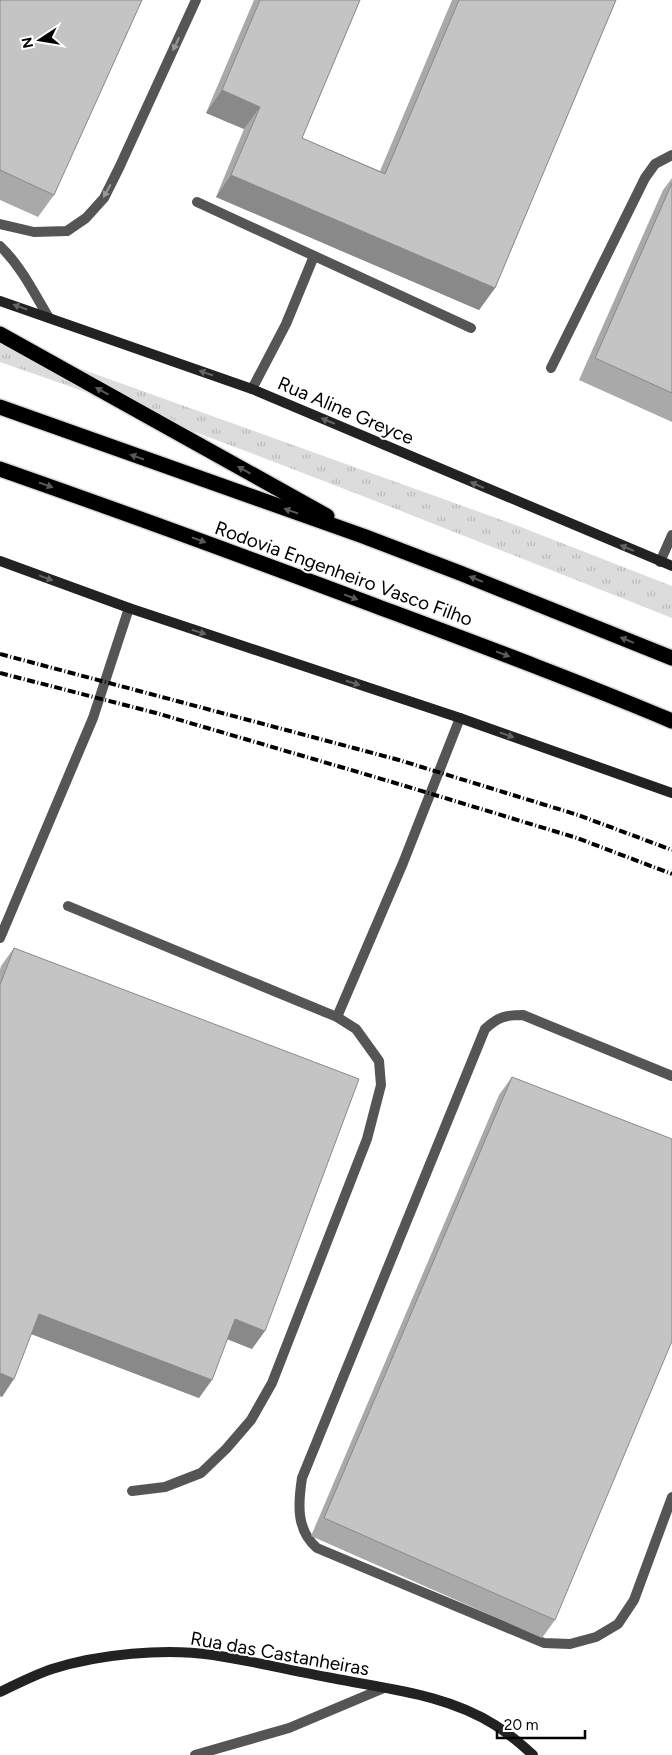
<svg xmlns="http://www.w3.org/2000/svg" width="672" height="1755" font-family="Figtree,sans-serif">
<defs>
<pattern id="grass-tufts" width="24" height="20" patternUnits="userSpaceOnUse" patternTransform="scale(1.25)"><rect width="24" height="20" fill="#dcdcdc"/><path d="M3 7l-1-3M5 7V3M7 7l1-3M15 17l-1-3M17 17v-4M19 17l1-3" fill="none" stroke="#bbb"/></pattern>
</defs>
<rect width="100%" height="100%" fill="#fff"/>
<path fill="url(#grass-tufts)" d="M 0,340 L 513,524 L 672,586 L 672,618 C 449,530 227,440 0,362 Z"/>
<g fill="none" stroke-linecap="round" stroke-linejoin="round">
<defs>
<g id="highway">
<polyline points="0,334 327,516"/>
<polyline points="0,407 363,536 460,573 672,658"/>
<path d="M 0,469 C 126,513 251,559 376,606 C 475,643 575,680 672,721"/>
</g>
</defs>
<use href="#highway" stroke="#dbdbdb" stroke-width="18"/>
<g stroke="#555" stroke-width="10">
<polyline points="197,202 471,328"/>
<polyline points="0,224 34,232 67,231 86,218 104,198 119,168 196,0"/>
<path d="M 0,246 C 21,266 34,293 49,318"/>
<polyline points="551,368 645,178 655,164 672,155"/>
<polyline points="252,389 286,324 314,256"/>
<polyline points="660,562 672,535"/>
<polyline points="68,906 337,1017 356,1029 379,1061 381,1085 367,1139 272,1383 251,1420 226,1449 201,1473 165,1487 132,1491"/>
<polyline points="0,938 93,718 129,608"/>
<polyline points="337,1017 403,863 460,718"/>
<path d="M 672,1076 L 523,1015 C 505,1015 498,1017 485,1029 L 302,1478 C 298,1504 296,1530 317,1548 L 544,1643 L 570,1644 L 596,1637 L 618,1624 L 634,1600 L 672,1497"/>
</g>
<polyline stroke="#555" stroke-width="10" points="195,1755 289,1728 384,1688"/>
<g stroke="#222" stroke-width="10">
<polyline points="0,301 252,389 672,566"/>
<polyline points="0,561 129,608 460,718 672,793"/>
<path d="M 0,1692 C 17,1684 34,1675 52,1669 C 99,1654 164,1648 213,1655 C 253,1661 293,1671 332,1678 C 387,1689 446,1694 495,1725 C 509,1734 521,1744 533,1755"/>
</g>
<use href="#highway" stroke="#000" stroke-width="15"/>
<g stroke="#000" stroke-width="4" stroke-dasharray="8 2.5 1 2.5" stroke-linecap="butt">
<polyline points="0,654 399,760 578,815 672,850"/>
<polyline points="0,673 156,713 392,782 577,838 672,874"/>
</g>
</g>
<g fill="#a9a9a9">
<polygon points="0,0 54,195 38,217 0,200"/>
<polygon points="254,0 360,0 302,138 380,171 452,0 616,0 495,288 479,310 216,197 244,129 206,113"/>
<polygon points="672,178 672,422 579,380 663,190"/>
<polygon points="14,948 252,1349 227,1339 199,1398 31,1334 2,1397 0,1396 0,970 1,966"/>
<polygon points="512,1077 555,1620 542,1638 311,1536 499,1095"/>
</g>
<g fill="#898989">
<polygon points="222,90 260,107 244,129 206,113"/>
<polygon points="231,175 495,288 479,310 216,197"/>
<polygon points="39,1314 212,1380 199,1398 26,1332"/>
<polygon points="235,1319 265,1331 252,1349 222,1337"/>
<polygon points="0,1373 14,1379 2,1397 0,1396"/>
</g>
<g fill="#c4c4c4" stroke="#898989">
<polygon points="0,0 142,0 54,195 0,170"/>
<polygon points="260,0 360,0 302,138 385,174 459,0 616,0 495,288 231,175 260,107 222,90"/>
<polygon points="672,183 672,393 595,358"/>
<polygon points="14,948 359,1079 265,1331 235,1319 212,1380 39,1314 14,1379 0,1373 0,985"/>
<polygon points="512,1077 672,1139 672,1341 555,1620 324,1518"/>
</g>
<defs><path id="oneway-solid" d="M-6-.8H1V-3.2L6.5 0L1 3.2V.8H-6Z" transform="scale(1.25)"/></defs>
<g fill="#999">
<use href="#oneway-solid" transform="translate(176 44) rotate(115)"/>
<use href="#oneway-solid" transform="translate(107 191) rotate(119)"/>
</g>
<g fill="#646464">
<use href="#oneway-solid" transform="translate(20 307) rotate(-161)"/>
<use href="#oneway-solid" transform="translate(206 373) rotate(-161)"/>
<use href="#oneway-solid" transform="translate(328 421) rotate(-157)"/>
<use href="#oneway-solid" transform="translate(477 485) rotate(-157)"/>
<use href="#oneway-solid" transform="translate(627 548) rotate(-157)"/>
<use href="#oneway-solid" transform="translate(46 578) rotate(20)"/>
<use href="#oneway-solid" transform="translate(199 632) rotate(18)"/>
<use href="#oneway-solid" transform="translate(353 683) rotate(18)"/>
<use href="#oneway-solid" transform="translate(507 735) rotate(19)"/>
</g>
<g fill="#595959">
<use href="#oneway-solid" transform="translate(102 391) rotate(-151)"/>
<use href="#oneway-solid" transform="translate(137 457) rotate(-161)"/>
<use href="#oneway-solid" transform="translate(244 470) rotate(-151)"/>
<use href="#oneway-solid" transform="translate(46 485) rotate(19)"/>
<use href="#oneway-solid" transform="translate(291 511) rotate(-161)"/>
<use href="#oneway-solid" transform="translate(199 540) rotate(20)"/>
<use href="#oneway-solid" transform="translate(476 579) rotate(-158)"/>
<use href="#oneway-solid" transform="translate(351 597) rotate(21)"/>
<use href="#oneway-solid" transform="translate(627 640) rotate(-158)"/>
<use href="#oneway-solid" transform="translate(503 654) rotate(21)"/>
</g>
<g text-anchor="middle" stroke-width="4" stroke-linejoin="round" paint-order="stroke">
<g font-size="19" fill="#000" stroke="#fff">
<text transform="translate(346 410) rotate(23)" y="7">Rua Aline Greyce</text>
<text transform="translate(344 573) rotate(20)" y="7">Rodovia Engenheiro Vasco Filho</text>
<text transform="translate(280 1653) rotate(10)" y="7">Rua das Castanheiras</text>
</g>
</g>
<g transform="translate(40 40) rotate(258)" stroke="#ffffff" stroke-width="4" paint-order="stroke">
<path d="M0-4L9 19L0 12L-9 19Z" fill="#000000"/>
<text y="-8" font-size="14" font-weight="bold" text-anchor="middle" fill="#000000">N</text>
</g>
<path d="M497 1730v8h88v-8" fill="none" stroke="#000000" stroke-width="2.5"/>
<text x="504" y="1730" font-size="15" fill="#000000" stroke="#ffffff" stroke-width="4" paint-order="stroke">20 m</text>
</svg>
